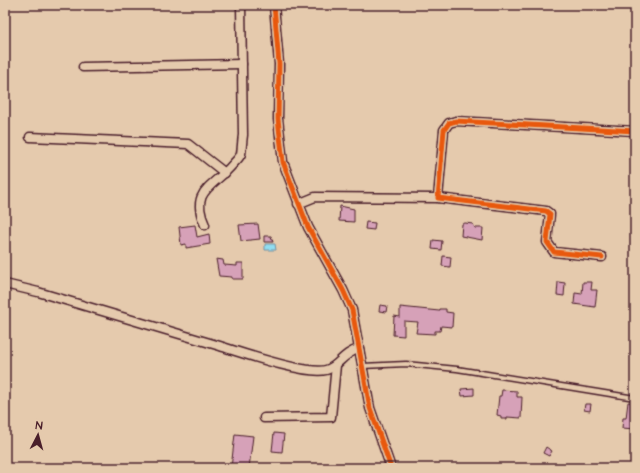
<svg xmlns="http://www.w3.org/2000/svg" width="640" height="473" font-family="'Architects Daughter',sans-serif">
<rect width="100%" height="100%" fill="#e5caad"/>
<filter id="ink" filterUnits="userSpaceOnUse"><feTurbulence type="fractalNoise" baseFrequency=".025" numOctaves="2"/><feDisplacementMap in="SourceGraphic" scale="8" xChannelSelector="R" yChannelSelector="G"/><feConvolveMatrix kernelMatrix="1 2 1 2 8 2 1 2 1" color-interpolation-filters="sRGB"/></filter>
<g filter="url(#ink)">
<polygon fill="#91ddf1" stroke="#7591a2" points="265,244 275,244 276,250 265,250"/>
<g fill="#d6a1b8" stroke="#4a1f2b">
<polygon points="340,206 354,209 354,222 339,221"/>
<polygon points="366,222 375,223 374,230 365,229"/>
<polygon points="465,223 473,224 475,228 483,228 482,240 461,236 462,224"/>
<polygon points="258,224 260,239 241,241 239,225"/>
<polygon points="195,225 197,237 209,234 210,244 186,248 186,244 181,245 179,227"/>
<polygon points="264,236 271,236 273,242 264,242"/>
<polygon points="433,240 442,241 441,250 432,249"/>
<polygon points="443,256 451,257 450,267 442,266"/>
<polygon points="216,259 223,260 224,265 237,266 237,263 243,263 243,279 232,279 232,277 219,276"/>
<polygon points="558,282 565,283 564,296 557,295"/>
<polygon points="583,282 592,282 591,290 597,290 595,307 574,304 575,293 582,294"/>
<polygon points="380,305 387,306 386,312 379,311"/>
<polygon points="400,307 439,311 439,309 446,309 446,312 453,313 452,327 441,326 440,331 435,331 435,334 416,333 418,322 404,321 404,336 393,335 394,316 400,317"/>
<polygon points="474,388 474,395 462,396 461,389"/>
<polygon points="502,390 517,391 517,397 522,397 521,418 507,417 507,419 501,419 501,416 497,415 499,396 501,396"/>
<polygon points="628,402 635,403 635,429 622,428 623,418 626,418"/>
<polygon points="585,404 591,404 590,411 584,410"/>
<polygon points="274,433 284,434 282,452 272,451"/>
<polygon points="235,434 253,436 249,468 231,468"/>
<polygon points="546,447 552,451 549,456 543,453"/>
</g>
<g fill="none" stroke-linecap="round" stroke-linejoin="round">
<defs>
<polyline id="service" points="362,366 406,364 457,369 635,398"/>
<g id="minor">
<polyline points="274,5 279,64 278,119 283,162 308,227 343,290 352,310 370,408 391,468"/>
<polyline points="83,67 242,64"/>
<polyline points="30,137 188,144 225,173"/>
<polyline points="298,204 315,197 438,198"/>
<path d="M 205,225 C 189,190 214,187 233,164 C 236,161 240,157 241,154 C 242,148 242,141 243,135 L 241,5"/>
<polyline points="602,257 554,252 547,242 550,214 546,211 438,198 444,130 449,123 456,121 635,131"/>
<path d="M 5,284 L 38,292 C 99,310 160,328 220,346 C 242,353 306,375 326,370 C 339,367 342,353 359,349"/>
<polyline points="264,418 331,417 336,365"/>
</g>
</defs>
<use href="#service" stroke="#4a1f2b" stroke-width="7"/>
<use href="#minor" stroke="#4a1f2b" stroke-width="11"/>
<use href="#service" stroke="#e5caad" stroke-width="4"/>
<use href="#minor" stroke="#e5caad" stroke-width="8"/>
<defs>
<g id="cycleway">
<polyline points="274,5 279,64 278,119 283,162 308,227 343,290 352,310 370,408 391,468"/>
<polyline points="602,257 554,252 547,242 550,214 546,211 438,198 444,130 449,123 456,121 635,131"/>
</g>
</defs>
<use href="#cycleway" stroke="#e5caad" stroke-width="8"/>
<use href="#cycleway" stroke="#e8590c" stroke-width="5"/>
</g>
</g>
<rect width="640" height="473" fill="none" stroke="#e5caad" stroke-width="20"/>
<rect x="10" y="10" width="620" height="453" fill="none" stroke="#4a1f2b" stroke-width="1.5" filter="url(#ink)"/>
<g transform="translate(38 435) rotate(6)" stroke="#e5caad" stroke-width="3" paint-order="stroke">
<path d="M0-3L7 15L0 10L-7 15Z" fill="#4a1f2b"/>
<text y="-6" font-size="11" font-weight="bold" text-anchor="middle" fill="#4a1f2b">N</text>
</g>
</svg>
